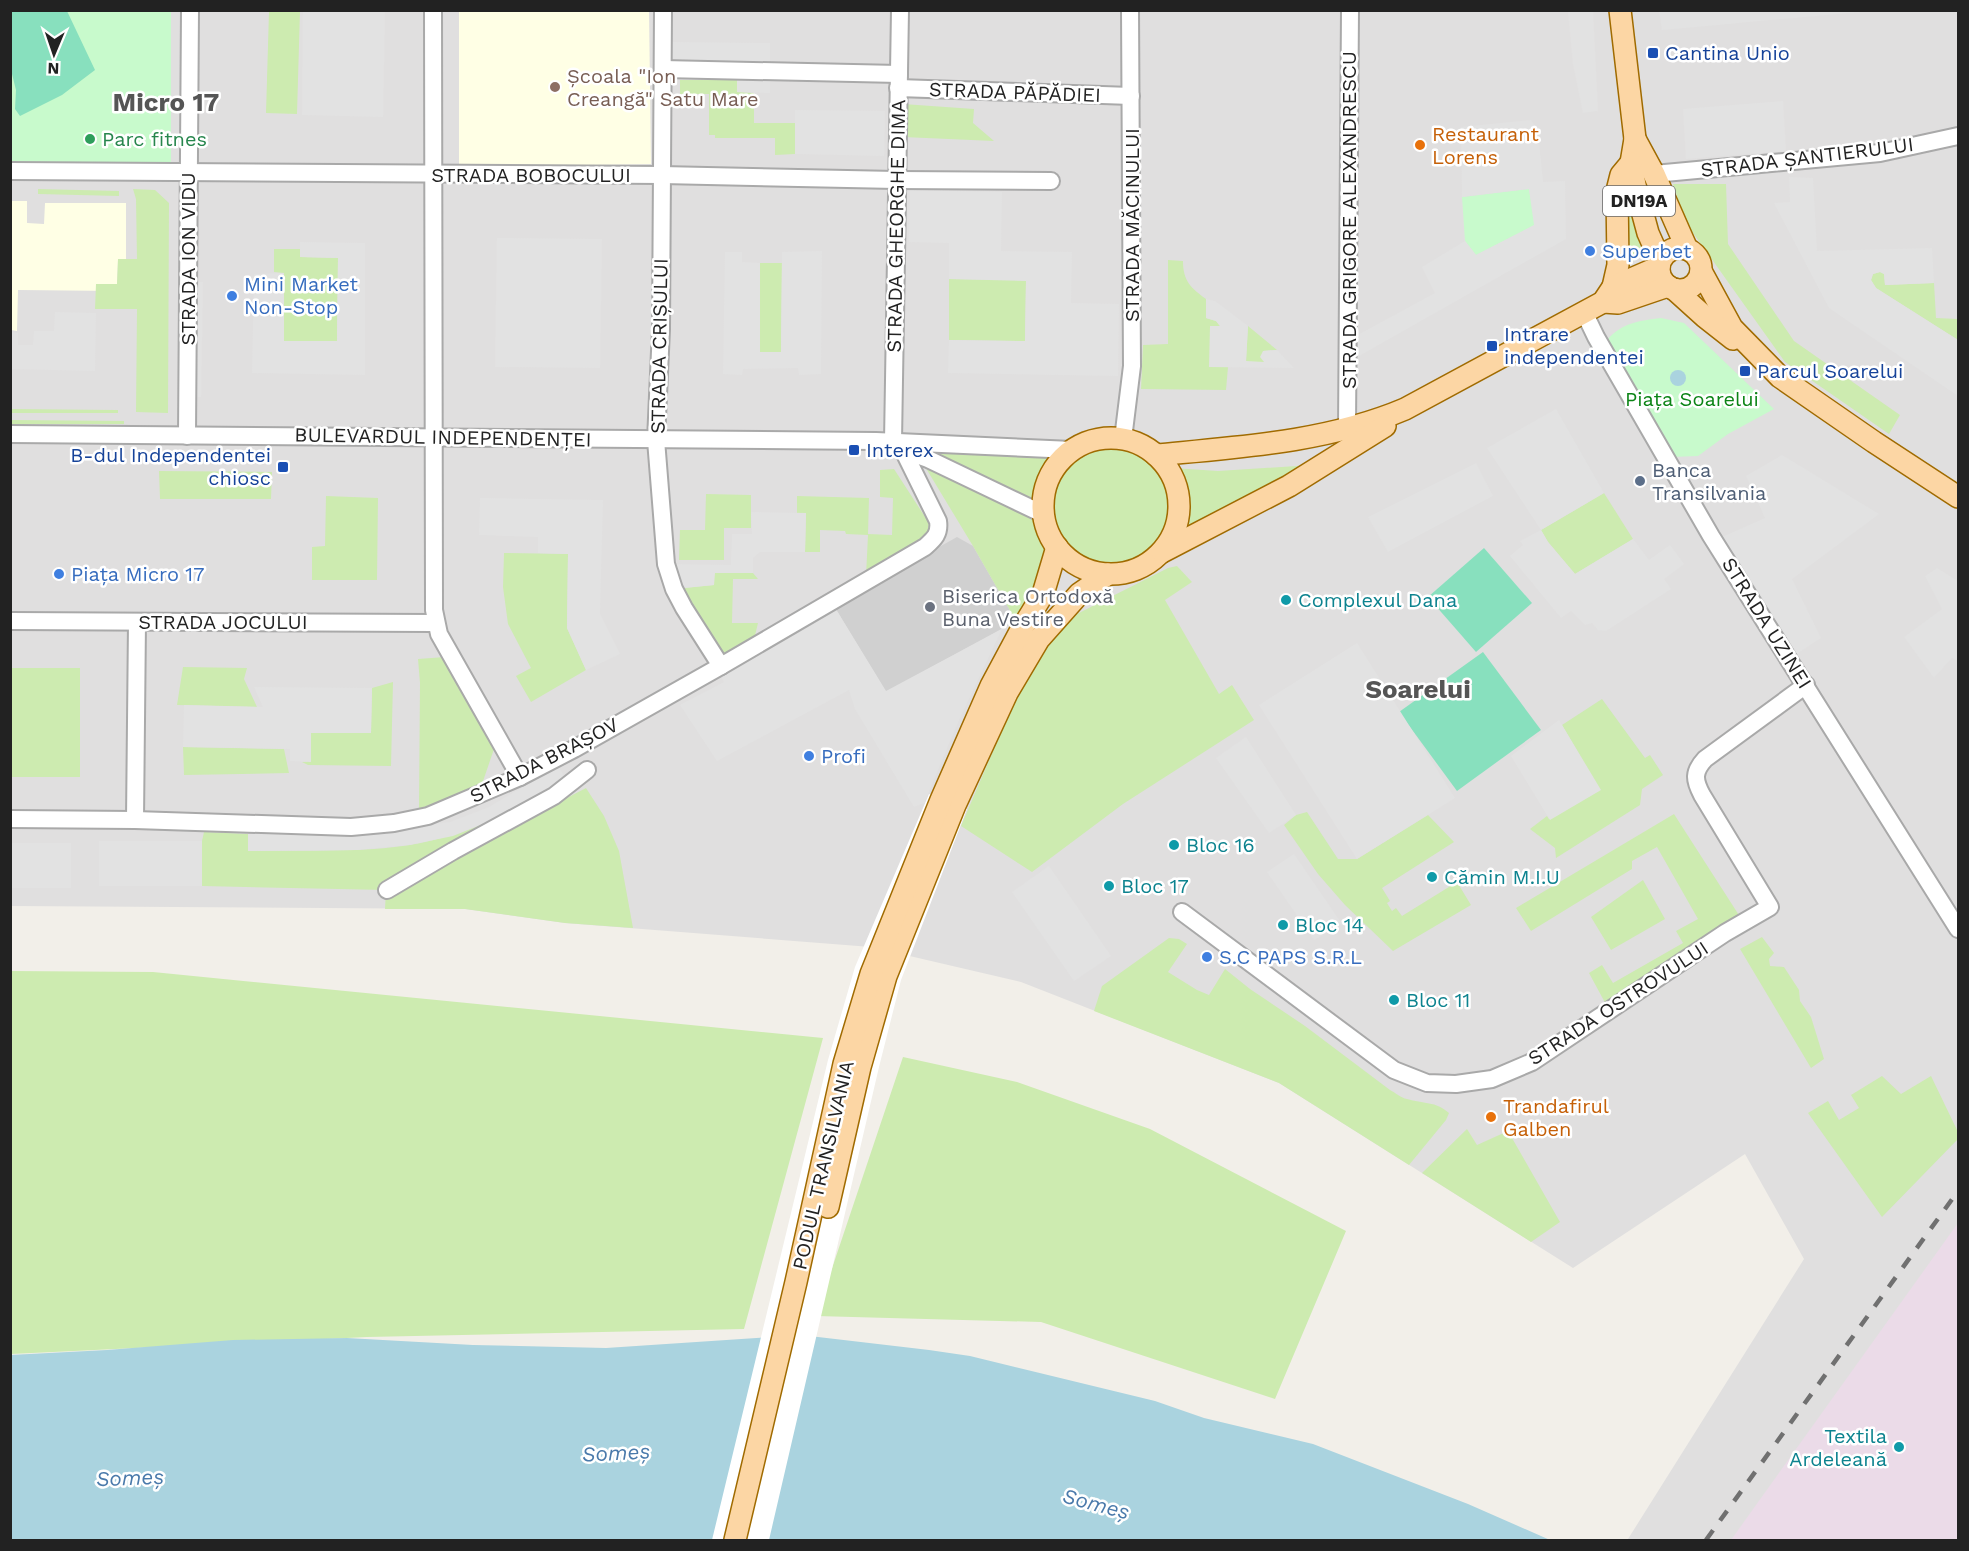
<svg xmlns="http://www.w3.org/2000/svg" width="1969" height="1551" font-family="'Work Sans',sans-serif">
<rect width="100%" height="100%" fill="#f2efe9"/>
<polygon fill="#e0dfdf" points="11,11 1958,11 1958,1540 1633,1540 1628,1539 1804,1259 1745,1154 1573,1268 1279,1083 1021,982 871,947 565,923 465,909 11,906"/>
<polygon fill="#ebdbe8" points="1958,1223 1958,1540 1731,1540"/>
<g fill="#ffffe5">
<polygon points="459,11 649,11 651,164 459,167"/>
<polygon points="11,201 27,201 27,223 44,224 45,203 126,203 126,259 118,259 117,291 18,290 17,331 11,330"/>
</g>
<polygon fill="#d0d0d0" points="957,537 973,546 1016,621 886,692 834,606"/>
<g fill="#cdebb0">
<polygon points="269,11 300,11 297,114 266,113"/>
<polygon points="680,80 737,80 737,92 754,93 754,123 795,123 795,154 775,155 775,138 715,138 715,135 709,135 709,94 680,94"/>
<polygon points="903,104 974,109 973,123 994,141 903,137"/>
<polygon points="1673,184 1726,184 1728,244 1794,341 1900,415 1889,434 1785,362 1686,223"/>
<polygon points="38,189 119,191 119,196 38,194"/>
<polygon points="133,189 155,190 169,203 168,413 136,412 137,309 95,309 96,284 117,284 118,259 137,259 136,199"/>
<polygon points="1625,195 1643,254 1621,269"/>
<polygon points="274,249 300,249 301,257 338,258 337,341 283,341 284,273 274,272"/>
<path d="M 1168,260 L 1183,261 C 1183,281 1191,288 1206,299 L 1206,318 L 1216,321 L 1220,326 L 1210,327 L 1228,367 L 1226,390 L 1141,389 L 1143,345 L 1168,344 Z"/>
<polygon points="760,263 782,263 781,352 760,352"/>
<polygon points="1880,272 1884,274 1885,285 1934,283 1936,318 1958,319 1958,340 1876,288 1871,280 1873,274"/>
<polygon points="949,279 1026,280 1025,341 949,340"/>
<polygon points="1248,326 1277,350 1263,351 1265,362 1246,362"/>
<polygon points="11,409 118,410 118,413 11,413"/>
<polygon points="11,420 124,421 124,424 11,424"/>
<circle cx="1111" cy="506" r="68"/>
<path d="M 900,446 L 1064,453 C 1044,468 1038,485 1041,510 Z"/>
<polygon points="921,460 1041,521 1050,547 1047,571 1016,621 973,546"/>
<path d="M 1312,465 L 1174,539 C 1188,516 1183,491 1173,468 L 1218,471 Z"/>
<polygon points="894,469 929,523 928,539 866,576 868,535 846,534 845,531 820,530 820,552 805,552 806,513 797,513 797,496 869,498 868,534 892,535 893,498 880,497 880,470"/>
<polygon points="159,471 272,472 271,499 160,499"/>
<polygon points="1604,493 1633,539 1575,574 1548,542 1541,530"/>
<polygon points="706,494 751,495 751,528 724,528 724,560 679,560 680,530 705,530"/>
<polygon points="326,496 378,498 377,580 312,580 312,547 325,546"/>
<polygon points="504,553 568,554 567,628 586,670 531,702 516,676 531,668 508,624 503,587"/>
<polygon points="1177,566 1192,582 1165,600 1219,694 1232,685 1254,720 1123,804 1032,872 961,826 1020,688 1042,649 1071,617 1168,568"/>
<polygon points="714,573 753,573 758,579 733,579 732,623 758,623 752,648 721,666 674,589 714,585"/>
<polygon points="445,657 494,749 481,787 419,809 420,683 418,659"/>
<polygon points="183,667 247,668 244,679 257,707 177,705"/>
<rect x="11" y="668" width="69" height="109"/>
<polygon points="393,682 391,766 308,765 302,762 311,761 310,733 371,733 372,688"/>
<polygon points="1602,699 1645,758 1650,755 1663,775 1642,789 1640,805 1556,858 1555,848 1530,829 1547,816 1549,819 1600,790 1562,725"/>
<polygon points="183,747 284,749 289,773 184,775"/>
<path d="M 586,788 L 604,816 L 619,851 L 633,928 L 565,923 L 465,909 L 385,909 L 386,890 L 202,886 L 202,841 L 204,832 L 248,834 L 248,851 C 302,850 357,853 410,845 C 439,840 466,831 493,820 L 507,829 Z"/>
<polygon points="1307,812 1338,859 1357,859 1428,815 1454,842 1382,888 1390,901 1387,903 1392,911 1396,908 1402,916 1457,882 1471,905 1393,951 1345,905 1318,874 1284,825 1296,815"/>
<polygon points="1674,814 1744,923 1609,1010 1589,973 1602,965 1613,983 1683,943 1676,931 1698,919 1657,847 1632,861 1632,869 1531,931 1516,908"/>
<polygon points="1643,880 1665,919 1611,950 1591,917"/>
<polygon points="1762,937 1774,953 1769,959 1770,966 1784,967 1799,990 1800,1001 1811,1017 1824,1059 1811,1068 1740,949"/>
<path d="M 1169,938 L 1179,939 L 1187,944 L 1168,972 L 1197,990 L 1209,995 L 1225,969 L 1250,989 L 1305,1026 L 1390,1090 C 1396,1093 1401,1098 1407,1099 C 1423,1104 1436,1101 1449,1113 L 1446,1120 L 1409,1165 L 1279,1083 L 1094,1011 L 1102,986 Z"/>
<polygon points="10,971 153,972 823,1038 744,1329 367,1337 11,1354"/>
<polygon points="903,1057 1017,1082 1150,1129 1346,1231 1275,1399 1041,1322 816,1316"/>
<polygon points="1882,1076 1901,1094 1931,1076 1958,1132 1958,1139 1882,1217 1808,1113 1828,1101 1839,1120 1859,1108 1851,1095"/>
<polygon points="1467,1129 1477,1145 1508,1131 1560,1222 1531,1242 1422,1173"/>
</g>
<g fill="#c8facc">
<polygon points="11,11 171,11 171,173 11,171"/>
<polygon points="1529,189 1535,225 1476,255 1465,241 1462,197"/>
<path d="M 1661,318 L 1684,323 L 1774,409 L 1728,434 L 1698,456 L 1671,457 L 1607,340 C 1623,322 1639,321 1661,318 Z"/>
</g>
<g fill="#88e0be">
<polygon points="10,11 67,11 95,70 62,95 20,116 15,109 16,90 11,70"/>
<polygon points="1484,548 1532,603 1476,652 1428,597"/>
<polygon points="1483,652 1541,730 1457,791 1399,712"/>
</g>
<g fill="#e2e2e2">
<polygon points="1659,10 1870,10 1870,11 1662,30"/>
<polygon points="303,11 385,11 383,117 302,115"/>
<polygon points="1568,11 1593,11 1598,111 1583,113 1573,64"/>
<polygon points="672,42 770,43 770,93 737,92 737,80 671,80"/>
<polygon points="1783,101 1786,151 1686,159 1683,109"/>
<polygon points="795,110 885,111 884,156 795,154"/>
<polygon points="1531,120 1538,131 1543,182 1565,181 1566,239 1359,356 1354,337 1435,293 1422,267 1465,241 1476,255 1534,225 1529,189 1462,197 1461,127"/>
<polygon points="1789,177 1813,178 1817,251 1932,248 1934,283 1885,285 1884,274 1880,272 1873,274 1871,280 1876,288 1958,340 1958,396 1829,308 1774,203 1790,202"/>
<polygon points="910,190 1002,192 1001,251 1072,252 1071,303 1119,304 1118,376 948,373 949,340 1025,341 1026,281 949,279 949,243 909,242"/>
<polygon points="497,238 602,239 600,368 495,367"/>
<polygon points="300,242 365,243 365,375 252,373 254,274 284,273 284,341 337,341 338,258 300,257"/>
<polygon points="822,251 821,374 799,375 798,368 743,369 742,375 723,374 725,252 742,252 742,262 760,263 760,352 781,352 782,252"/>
<polygon points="193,282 203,282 201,397 192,397"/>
<polygon points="1206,299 1215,301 1248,326 1246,361 1264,362 1260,357 1263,351 1277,350 1294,368 1209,367 1210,326 1220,326 1216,321 1206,318"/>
<polygon points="55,312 96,313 95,371 11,369 11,332 18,333 18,345 33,345 34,331 54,331"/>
<polygon points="1556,409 1604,493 1541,530 1548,542 1575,574 1633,539 1649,560 1670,545 1684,564 1664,579 1671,589 1606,631 1598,630 1592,623 1585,625 1571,611 1561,618 1510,556 1523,545 1520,541 1541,530 1487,448"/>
<polygon points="1782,455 1879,514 1792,579 1821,638 1792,657 1713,541 1765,518 1746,476"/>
<polygon points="1476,463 1493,496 1388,552 1368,517"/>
<polygon points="480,498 603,500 600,614 620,654 586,670 567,628 568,554 538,553 538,537 479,535"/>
<polygon points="751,512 806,513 805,552 760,552 753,558 753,573 715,573 714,585 674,589 666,564 731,565 732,534 752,534"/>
<polygon points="1937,568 1958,581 1958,661 1952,658 1934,678 1904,637 1942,609 1925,576"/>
<polygon points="834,606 886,691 1002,629 959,720 924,803 914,807 855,709 849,690 717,761 680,705 724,682 717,668"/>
<polygon points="1357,643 1455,798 1357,859 1259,705"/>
<polygon points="254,687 372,688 371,733 311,733 311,762 290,761 290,749 183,747 184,705 263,707"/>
<polygon points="1559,720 1601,790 1550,820 1511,756"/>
<polygon points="1246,737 1296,815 1269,833 1216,758"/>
<polygon points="558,766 567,781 493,820 453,836 409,845 357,850 248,851 248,834 357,834 450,822 489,807"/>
<rect x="99" y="841" width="103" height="45"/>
<rect x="11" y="843" width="60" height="45"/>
<polygon points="1294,854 1342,924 1314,940 1267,872"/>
<polygon points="1049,866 1111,956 1074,981 1012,892"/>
</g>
<g fill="#aad3df">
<circle cx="1678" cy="378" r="8"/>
<polygon points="801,1335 929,1350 970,1356 1155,1401 1204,1418 1313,1444 1468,1504 1550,1540 11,1540 10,1355 107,1350 233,1340 347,1338 473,1345 606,1348"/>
</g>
<polygon fill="#fff" points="929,794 967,809 901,980 879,1067 769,1540 712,1540 828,1060 855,967"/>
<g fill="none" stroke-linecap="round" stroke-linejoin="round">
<defs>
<g id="minor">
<polyline points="433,10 434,610 439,634 520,777"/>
<polyline points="663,10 661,329 656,440 666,564 674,589 684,608 721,666"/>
<polyline points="663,69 899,74"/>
<polyline points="898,88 1131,96"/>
<polyline points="10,171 662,175 896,180 1051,181"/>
<polyline points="1654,174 1880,153 1958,136"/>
<polyline points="1584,312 1596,337 1711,536 1958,929"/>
<polyline points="1347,429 1350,10"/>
<polyline points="10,434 876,441 1072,450"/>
<polyline points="187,436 190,10"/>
<polyline points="1123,439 1132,366 1130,10"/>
<polyline points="893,442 900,10"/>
<polyline points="897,448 928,459 1043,514"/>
<polyline points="10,621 435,623"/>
<path d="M 10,819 L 135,820 L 351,827 L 394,823 L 428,816 L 520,777 L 574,749 L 721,666 L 925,547 C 934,539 940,534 938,521 L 903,450"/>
<polyline points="135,820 137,622"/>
<polyline points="387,890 453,851 554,796 587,770"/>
<path d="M 1182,912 L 1394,1070 L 1427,1083 L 1456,1084 L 1492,1079 L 1532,1062 L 1725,933 L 1770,907 L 1702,795 C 1694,780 1693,772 1705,759 L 1806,685"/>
</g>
<g id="major">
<polyline points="1620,10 1635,139 1631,163 1635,185 1648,233 1660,260"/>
<polyline points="1635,139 1654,174 1687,249"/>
<circle cx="1680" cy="269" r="21"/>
<polyline points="1701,271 1732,328 1780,377 1874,442 1958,497"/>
<polyline points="1613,287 1618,265 1617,191 1621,175 1631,163"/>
<polyline points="1674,289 1705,317 1733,339"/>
<polyline points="1603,302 1618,303 1668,286"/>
<circle cx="1111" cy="506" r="68"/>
<path d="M 1156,455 C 1240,447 1327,442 1405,409 L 1603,302 L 1613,287 L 1659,267"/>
<polyline points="1162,552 1289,486 1385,426"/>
<polyline points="828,1207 860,1067 886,976 955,805 1007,693 1039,639 1079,594 1108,574"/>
<polyline points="735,1540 796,1282 844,1064 871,974 941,800 991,686 1021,630 1043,594 1057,547"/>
</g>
</defs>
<use href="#minor" stroke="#a9a9a9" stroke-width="20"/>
<use href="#major" stroke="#a06b00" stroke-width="24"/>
<use href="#minor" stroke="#fff" stroke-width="16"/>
<use href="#major" stroke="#fcd6a4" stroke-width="21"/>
<polyline stroke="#707070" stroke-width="4.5" stroke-dasharray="12 12" stroke-linecap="butt" points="1706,1540 1958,1191"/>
</g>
<g fill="#1a4fb4" stroke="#fff" stroke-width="2">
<rect x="1647" y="47" width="12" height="12" rx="3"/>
<rect x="1486" y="340" width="12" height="12" rx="3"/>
<rect x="1739" y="365" width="12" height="12" rx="3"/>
<rect x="848" y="444" width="12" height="12" rx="3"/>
<rect x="277" y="461" width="12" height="12" rx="3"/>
</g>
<circle fill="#8d6e63" stroke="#fff" stroke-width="2" cx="555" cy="87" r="6"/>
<circle fill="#2e9e5b" stroke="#fff" stroke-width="2" cx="90" cy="139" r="6"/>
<g fill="#e8710a" stroke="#fff" stroke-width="2">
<circle cx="1420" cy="145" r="6"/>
<circle cx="1491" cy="1117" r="6"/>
</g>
<g fill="#3f7fe0" stroke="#fff" stroke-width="2">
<circle cx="1590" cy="251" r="6"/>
<circle cx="232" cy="296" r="6"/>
<circle cx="59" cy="574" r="6"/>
<circle cx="809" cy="756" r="6"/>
<circle cx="1207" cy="957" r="6"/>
</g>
<circle fill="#5c6f8a" stroke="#fff" stroke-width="2" cx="1640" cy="481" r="6"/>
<g fill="#0f9aa8" stroke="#fff" stroke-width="2">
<circle cx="1286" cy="600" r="6"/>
<circle cx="1174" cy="845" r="6"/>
<circle cx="1432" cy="877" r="6"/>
<circle cx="1109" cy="886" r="6"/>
<circle cx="1283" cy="925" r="6"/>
<circle cx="1394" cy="1000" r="6"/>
<circle cx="1899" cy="1447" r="6"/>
</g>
<circle fill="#6b7280" stroke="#fff" stroke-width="2" cx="930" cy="607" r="6"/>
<g text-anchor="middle" stroke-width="5" stroke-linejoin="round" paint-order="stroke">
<rect fill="#fff" stroke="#646464" stroke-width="1.5" x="1603" y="186" width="72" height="30" rx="4.5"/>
<g font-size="18" font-weight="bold" fill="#222">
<text x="1639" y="207">DN19A</text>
</g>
<g font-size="20" fill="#164399" stroke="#fff" text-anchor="start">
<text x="1665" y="60">Cantina Unio</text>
<text x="1504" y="341">Intrare<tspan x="1504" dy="23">independentei</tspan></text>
<text x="1757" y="378">Parcul Soarelui</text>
<text x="866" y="457">Interex</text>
<text x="271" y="462" text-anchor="end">B-dul Independentei<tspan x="271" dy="23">chiosc</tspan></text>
</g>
<g font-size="20" fill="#785e54" stroke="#fff" text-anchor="start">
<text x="567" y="83">Școala "Ion<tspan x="567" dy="23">Creangă" Satu Mare</tspan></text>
</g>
<g font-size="20" fill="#222" stroke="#fff">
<text transform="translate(1015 92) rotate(2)" y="7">STRADA PĂPĂDIEI</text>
<text transform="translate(1807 157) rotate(-7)" y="7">STRADA ȘANTIERULUI</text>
<text x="531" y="182">STRADA BOBOCULUI</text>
<text transform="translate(1349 220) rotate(-90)" y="7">STRADA GRIGORE ALEXANDRESCU</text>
<text transform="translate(1132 225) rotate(-90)" y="7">STRADA MĂCINULUI</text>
<text transform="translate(896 226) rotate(-89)" y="7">STRADA GHEORGHE DIMA</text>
<text transform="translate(188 259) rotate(-90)" y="7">STRADA ION VIDU</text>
<text transform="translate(659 346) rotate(-89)" y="7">STRADA CRIȘULUI</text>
<text transform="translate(443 437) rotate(1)" y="7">BULEVARDUL INDEPENDENȚEI</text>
<text x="223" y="629">STRADA JOCULUI</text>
<text transform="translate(1767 623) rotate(58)" y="7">STRADA UZINEI</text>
<text transform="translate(544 760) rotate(-27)" y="7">STRADA BRAȘOV</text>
<text transform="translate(1618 1003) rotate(-33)" y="7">STRADA OSTROVULUI</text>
<text transform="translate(823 1165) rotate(-77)" y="7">PODUL TRANSILVANIA</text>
</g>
<g font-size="20" fill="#c56008" stroke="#fff" text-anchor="start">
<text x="1432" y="141">Restaurant<tspan x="1432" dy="23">Lorens</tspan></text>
<text x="1503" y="1113">Trandafirul<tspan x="1503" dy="23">Galben</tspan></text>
</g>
<g font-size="20" fill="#27864d" stroke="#fff" text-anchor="start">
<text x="102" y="146">Parc fitnes</text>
</g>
<g font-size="20" fill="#366cbe" stroke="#fff" text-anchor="start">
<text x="1602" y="258">Superbet</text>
<text x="244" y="291">Mini Market<tspan x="244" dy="23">Non-Stop</tspan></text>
<text x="71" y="581">Piața Micro 17</text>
<text x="821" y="763">Profi</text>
<text x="1219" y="964">S.C PAPS S.R.L</text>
</g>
<g font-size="20" fill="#0c8416" stroke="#fff">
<text x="1692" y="406">Piața Soarelui</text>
</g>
<g font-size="20" fill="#4e5e75" stroke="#fff" text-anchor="start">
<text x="1652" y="477">Banca<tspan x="1652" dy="23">Transilvania</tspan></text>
</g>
<g font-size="20" fill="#5b616d" stroke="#fff" text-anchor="start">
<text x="942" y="603">Biserica Ortodoxă<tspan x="942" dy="23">Buna Vestire</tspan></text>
</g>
<g font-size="20" fill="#0d838f" stroke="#fff" text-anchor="start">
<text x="1298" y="607">Complexul Dana</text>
<text x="1186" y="852">Bloc 16</text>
<text x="1444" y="884">Cămin M.I.U</text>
<text x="1121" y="893">Bloc 17</text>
<text x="1295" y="932">Bloc 14</text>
<text x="1406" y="1007">Bloc 11</text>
<text x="1887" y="1443" text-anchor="end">Textila<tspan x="1887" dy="23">Ardeleană</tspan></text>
</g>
<g font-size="21" font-style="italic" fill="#4a7aab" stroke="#fff">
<text transform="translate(616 1453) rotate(-3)" y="7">Someș</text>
<text transform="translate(130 1478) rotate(-2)" y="7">Someș</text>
<text transform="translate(1096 1504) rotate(15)" y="7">Someș</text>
</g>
<g font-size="26" font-weight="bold" fill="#555" stroke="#fff">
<text x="166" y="111">Micro 17</text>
<text x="1418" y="698">Soarelui</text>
</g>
</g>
<rect width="1969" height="1551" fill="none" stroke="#222222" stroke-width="24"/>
<g transform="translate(54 54) rotate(182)" stroke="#ffffff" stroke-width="4.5" paint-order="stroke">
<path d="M0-4.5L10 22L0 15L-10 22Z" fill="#222222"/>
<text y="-9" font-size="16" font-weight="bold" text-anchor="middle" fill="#222222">N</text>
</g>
</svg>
